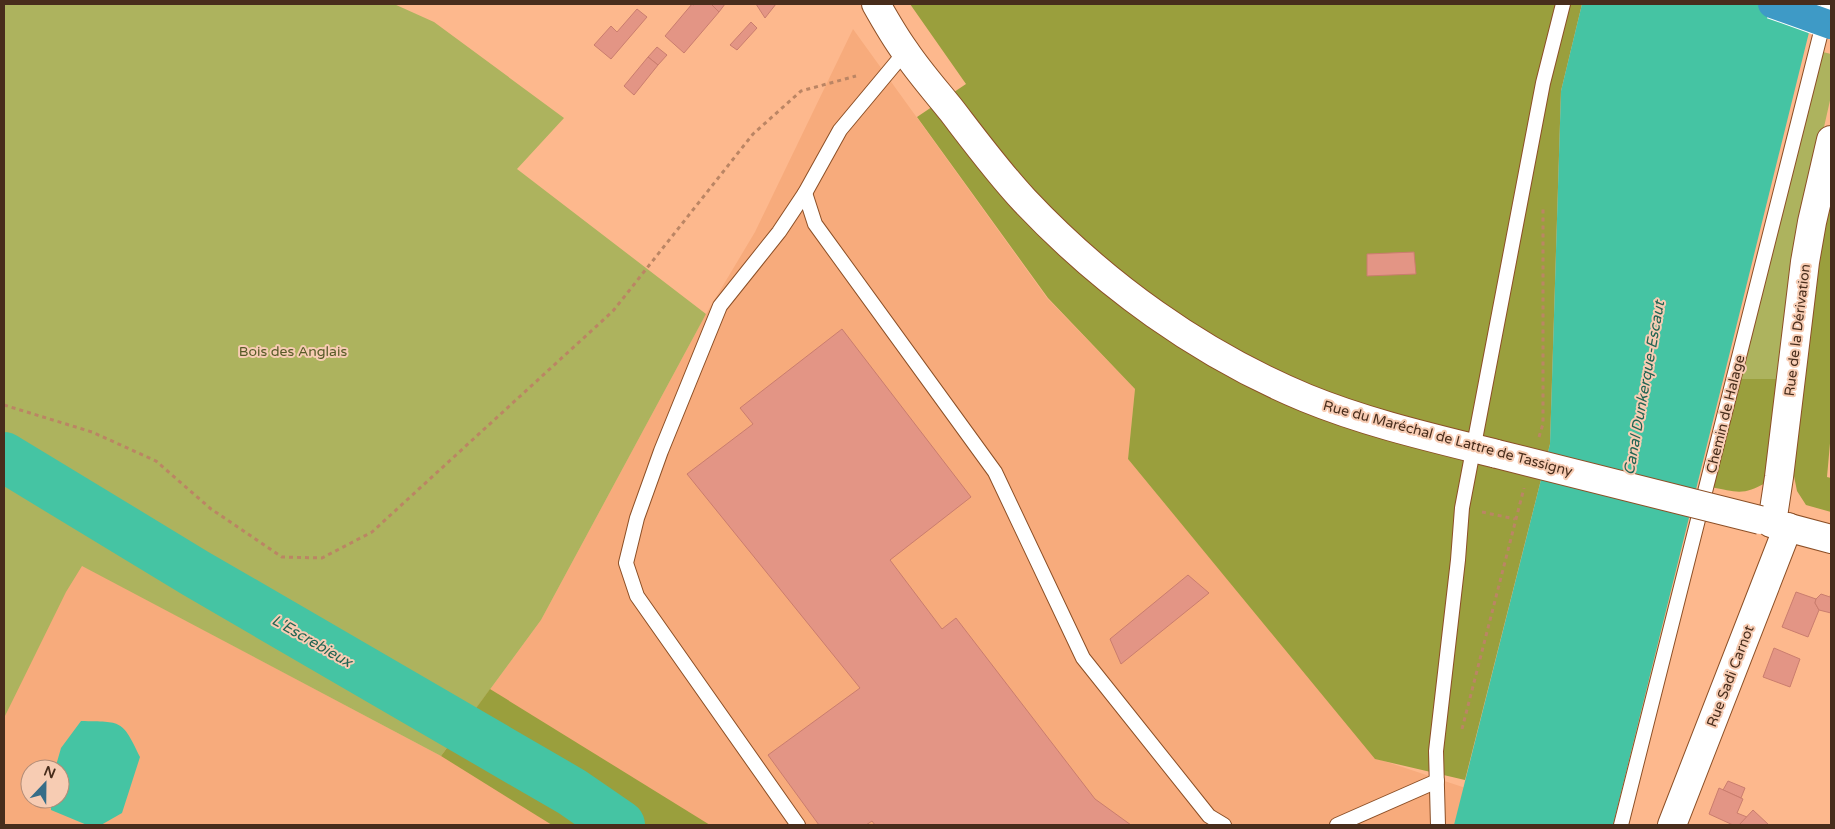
<svg xmlns="http://www.w3.org/2000/svg" width="1835" height="829" font-family="'Varela Round',sans-serif">
<rect width="100%" height="100%" fill="#fdb88d"/>
<path fill="#f7ab7c" fill-rule="evenodd" d="M 853,29 L 1047,298 L 1135,389 L 1128,459 L 1375,758 L 1577,825 L 4,825 L 4,621 L 32,539 L 441,756 L 541,620 L 706,314 L 755,232 ZM 30,769 L 60,769 L 60,799 L 30,799 Z"/>
<g fill="#adb35e">
<polygon points="4,4 394,4 434,22 564,118 517,169 706,314 541,620 441,756 82,566 66,592 4,718"/>
<polygon points="1823,52 1831,54 1831,96 1806,207 1783,379 1739,379"/>
</g>
<g fill="#9a9f3d">
<polygon points="910,4 1582,4 1561,91 1550,444 1465,780 1375,759 1128,459 1135,389 1048,298 917,117 966,84"/>
<polygon points="1831,197 1831,432 1827,477 1831,478 1831,512 1806,505 1797,491 1791,461 1810,280"/>
<path d="M 1739,379 L 1783,379 L 1767,482 C 1743,496 1737,492 1711,487 Z"/>
<polygon points="490,689 710,825 552,825 441,756"/>
</g>
<g fill="#45c4a3">
<polygon points="1582,4 1816,4 1613,825 1454,825 1550,444 1561,91"/>
<path d="M 81,721 C 122,722 122,719 140,757 L 122,813 L 101,825 L 87,825 L 51,810 L 51,799 L 60,799 L 60,769 L 55,769 L 61,748 Z"/>
</g>
<g fill="none" stroke-linecap="round" stroke-linejoin="round">
<polyline stroke="#45c4a3" stroke-width="50" points="4,457 195,573 572,792 620,825"/>
</g>
<g fill="#e39585" stroke="#ca7d6e">
<polygon points="692,4 694,5 695,4 711,4 719,12 684,53 665,36"/>
<polygon points="711,4 725,4 719,12"/>
<polygon points="756,4 776,4 765,18"/>
<polygon points="637,9 647,17 611,59 594,45 611,26 617,32"/>
<polygon points="751,22 757,28 737,50 730,45"/>
<polygon points="657,47 667,55 658,65 648,57"/>
<polygon points="648,57 658,65 634,95 624,86"/>
<polygon points="1414,252 1416,274 1367,276 1367,254"/>
<polygon points="842,329 971,497 890,560 942,629 956,618 1095,799 1131,825 875,825 872,821 866,825 819,825 768,755 860,688 687,474 753,424 740,408"/>
<polygon points="1188,575 1209,593 1121,664 1110,639"/>
<polygon points="1796,592 1816,599 1815,603 1819,610 1808,637 1782,627"/>
<polygon points="1831,592 1831,613 1819,610 1815,603 1816,599 1821,594 1830,597"/>
<polygon points="1774,648 1800,659 1790,687 1763,677"/>
<polygon points="1728,781 1745,788 1741,798 1723,790"/>
<polygon points="1719,788 1743,799 1737,813 1747,817 1739,825 1733,825 1709,814"/>
<polygon points="1753,810 1769,825 1739,825"/>
</g>
<g fill="none" stroke-linecap="round" stroke-linejoin="round">
<defs>
<g id="lane">
<polyline points="805,193 815,224 995,472 1083,658 1209,816 1224,825"/>
<polyline points="798,825 637,596 626,563 637,518 661,451 720,306 779,232 805,193 840,130 905,52"/>
<polyline points="1337,825 1437,781"/>
<polyline points="1438,825 1436,751 1458,560 1462,508 1543,83 1563,4"/>
<polyline points="1621,825 1828,4"/>
</g>
<polyline id="street" points="1772,523 1779,477 1805,262 1812,222 1831,140"/>
<g id="secondary">
<path d="M 876,4 C 885,20 894,36 905,51 C 919,72 936,91 952,111 C 975,141 998,172 1024,200 C 1103,284 1200,354 1306,398 C 1367,423 1433,438 1497,454"/>
<polyline points="1771,523 1831,539"/>
<polyline points="1672,825 1788,527"/>
</g>
</defs>
<use href="#lane" stroke="#8c4f26" stroke-width="16"/>
<use href="#street" stroke="#8c4f26" stroke-width="30"/>
<use href="#secondary" stroke="#8c4f26" stroke-width="30"/>
<g stroke="#bb8564" stroke-width="3" stroke-dasharray="4 4" stroke-linecap="butt">
<polyline points="4,405 92,432 156,461 211,509 282,557 322,558 372,532 613,311 753,134 801,91 856,76"/>
<polyline points="1539,437 1543,424 1543,209"/>
<polyline points="1482,512 1515,519"/>
<polyline points="1462,729 1524,488"/>
</g>
<use href="#lane" stroke="#fff" stroke-width="14"/>
<use href="#street" stroke="#fff" stroke-width="28"/>
<use href="#secondary" stroke="#fff" stroke-width="28"/>
<defs>
<polyline id="secondary-bridge" points="1497,454 1760,520"/>
<polyline id="highway-bridge" points="1772,4 1831,25"/>
</defs>
<use href="#secondary-bridge" stroke="#8c4f26" stroke-width="30" stroke-linecap="butt"/>
<use href="#highway-bridge" stroke="#fff" stroke-width="30" stroke-linecap="butt"/>
<use href="#secondary-bridge" stroke="#fff" stroke-width="28"/>
<use href="#highway-bridge" stroke="#3e9ac6" stroke-width="28"/>
</g>
<g text-anchor="middle" stroke-width="4" stroke-linejoin="round" paint-order="stroke">
<g font-size="14" fill="#482d1c" stroke="#f7ccb3">
<text transform="translate(1797 330) rotate(-83)" y="5">Rue de la Dérivation</text>
<text transform="translate(1725 414) rotate(-76)" y="5">Chemin de Halage</text>
<text transform="translate(1448 438) rotate(15)" y="5">Rue du Maréchal de Lattre de Tassigny</text>
<text transform="translate(1730 676) rotate(-69)" y="5">Rue Sadi Carnot</text>
</g>
<g font-size="14" fill="#585b28" stroke="#f7ccb3">
<text x="293" y="356">Bois des Anglais</text>
</g>
<g font-size="15" font-style="italic" fill="#226453" stroke="#f7ccb3">
<text transform="translate(1644 388) rotate(-80)" y="5">Canal Dunkerque-Escaut</text>
<text transform="translate(312 641) rotate(30)" y="5">L'Escrebieux</text>
</g>
</g>
<rect width="1835" height="829" fill="none" stroke="#482d1c" stroke-width="10"/>
<g transform="translate(45 784) rotate(22)"><circle r="24" fill="#f7ccb3" stroke="#b18c77"/>
<path d="M0-4L9 19L0 12L-9 19Z" fill="#366d88"/>
<text y="-8" font-size="14" font-weight="bold" text-anchor="middle" fill="#482d1c">N</text>
</g>
</svg>
